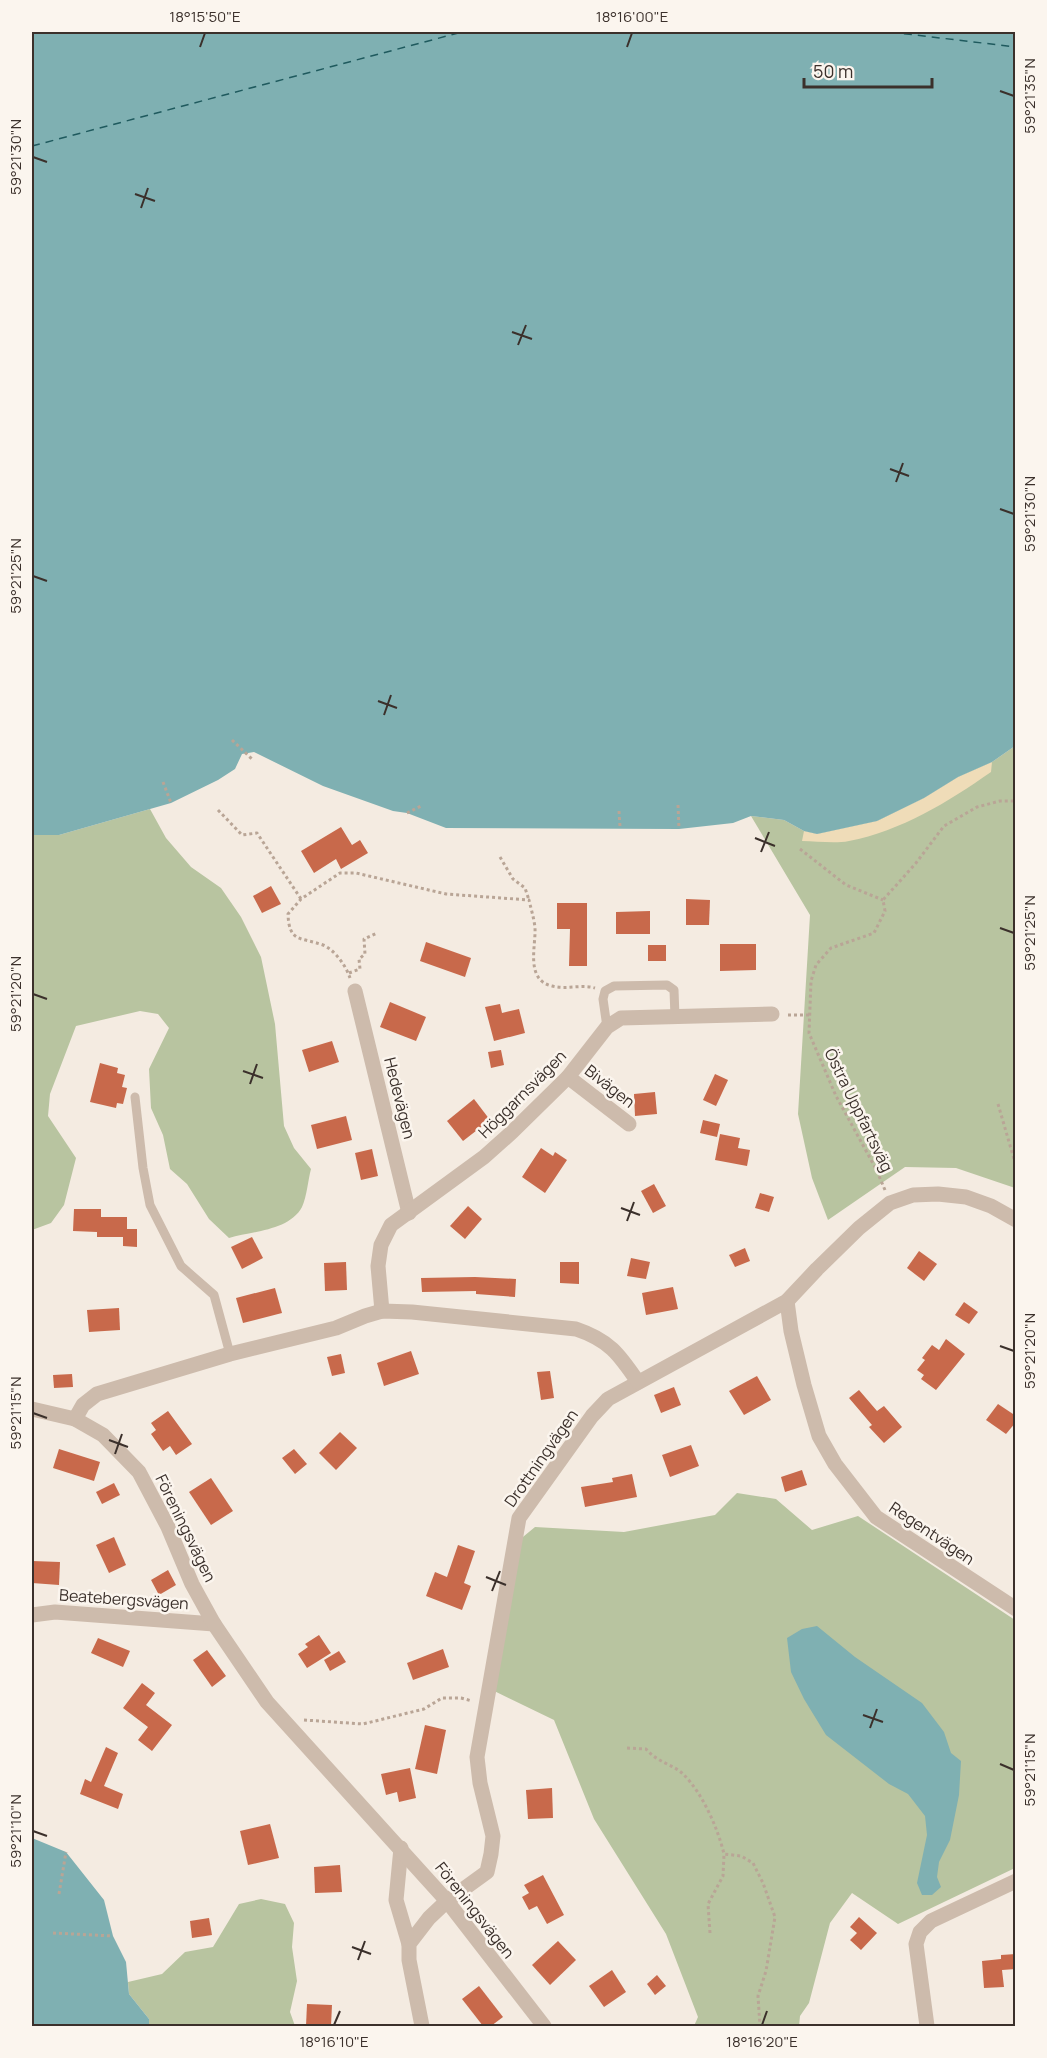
<svg xmlns="http://www.w3.org/2000/svg" width="1047" height="2058" font-family="Manrope,sans-serif">
<rect width="100%" height="100%" fill="#f4ebe1"/>
<g fill="#b8c4a0">
<polygon points="1015,746 1015,1188 956,1168 905,1167 828,1220 812,1178 798,1114 810,915 751,816 784,820 804,831 817,834 877,821 924,798 958,777 992,762"/>
<path d="M 150,809 L 166,838 L 191,867 L 221,888 L 241,917 L 261,957 L 275,1024 L 284,1126 L 294,1148 L 311,1169 C 308,1180 307,1196 302,1207 C 289,1231 252,1231 229,1238 L 209,1219 L 187,1184 L 170,1169 L 163,1135 L 151,1108 L 149,1069 L 169,1028 L 158,1014 L 140,1011 L 76,1026 L 50,1094 L 48,1116 L 76,1158 L 64,1205 L 51,1223 L 32,1230 L 32,835 L 59,835 Z"/>
<polygon points="737,1493 776,1499 812,1530 858,1516 1015,1620 1015,1868 898,1924 852,1893 830,1923 809,2003 800,2016 799,2026 694,2026 698,2017 666,1934 594,1819 554,1720 484,1686 512,1546 535,1527 624,1532 715,1515"/>
<polygon points="261,1899 285,1904 294,1923 292,1947 297,1981 290,2012 295,2026 149,2026 149,2019 129,1994 128,1982 162,1974 185,1952 213,1947 239,1904"/>
</g>
<path fill="#efdcb8" d="M 992,762 L 991,772 C 948,802 901,831 849,841 C 834,844 817,841 802,841 L 804,831 L 817,834 L 877,821 L 924,798 L 958,777 Z"/>
<g fill="#7fb0b2">
<polygon points="32,32 1015,32 1015,746 992,762 958,777 924,798 877,821 817,834 804,831 784,820 751,816 733,823 679,829 446,828 407,813 393,811 323,786 254,752 242,754 235,769 218,780 171,803 59,835 32,835"/>
<polygon points="817,1626 855,1657 922,1703 944,1732 951,1753 961,1761 959,1795 950,1840 939,1862 937,1877 941,1887 932,1895 922,1895 917,1883 927,1835 925,1816 908,1794 889,1784 826,1735 804,1699 791,1672 787,1638 802,1629"/>
<polygon points="32,1838 66,1852 104,1900 113,1936 126,1962 129,1994 149,2019 149,2026 32,2026"/>
</g>
<g fill="none" stroke-linecap="round" stroke-linejoin="round">
<g stroke="#1f5a5e" stroke-width="1.5" stroke-dasharray="8 6" stroke-linecap="butt">
<polyline points="890,32 1016,47"/>
<polyline points="32,146 462,32"/>
</g>
</g>
<g fill="#c8694b">
<polygon points="341,827 352,845 360,840 368,853 341,869 336,859 314,873 301,851"/>
<polygon points="271,886 281,904 262,913 253,896"/>
<polygon points="686,899 710,900 709,925 686,925"/>
<polygon points="557,903 587,903 587,966 569,966 570,929 557,929"/>
<polygon points="650,911 650,934 616,934 616,912"/>
<polygon points="426,942 471,958 465,977 420,961"/>
<polygon points="720,944 756,944 756,970 720,971"/>
<rect x="648" y="945" width="18" height="16"/>
<polygon points="390,1002 426,1017 416,1041 380,1027"/>
<polygon points="500,1004 502,1013 519,1009 525,1033 494,1041 485,1007"/>
<polygon points="332,1041 339,1062 309,1072 302,1050"/>
<polygon points="501,1050 504,1065 491,1068 488,1052"/>
<polygon points="100,1063 118,1068 117,1073 125,1075 122,1087 127,1088 123,1104 117,1103 116,1108 90,1102"/>
<polygon points="715,1074 728,1080 716,1106 703,1100"/>
<polygon points="655,1092 657,1114 635,1116 634,1094"/>
<polygon points="474,1099 490,1120 463,1141 447,1121"/>
<polygon points="346,1116 352,1140 317,1149 311,1125"/>
<polygon points="703,1120 720,1124 717,1137 700,1133"/>
<polygon points="720,1134 740,1138 738,1148 750,1150 747,1166 715,1160"/>
<polygon points="541,1148 553,1156 555,1152 567,1160 545,1193 522,1177"/>
<polygon points="372,1149 378,1176 361,1180 355,1153"/>
<polygon points="654,1184 666,1206 653,1213 641,1191"/>
<polygon points="760,1193 774,1197 769,1212 755,1208"/>
<polygon points="468,1206 482,1219 465,1239 450,1226"/>
<polygon points="74,1209 101,1209 101,1217 127,1217 127,1229 137,1229 137,1247 123,1246 123,1237 97,1237 97,1232 73,1231"/>
<polygon points="252,1237 263,1258 242,1269 231,1247"/>
<polygon points="745,1248 750,1261 735,1267 729,1255"/>
<polygon points="919,1251 937,1264 924,1281 907,1268"/>
<polygon points="631,1258 650,1262 646,1279 627,1276"/>
<polygon points="346,1262 347,1290 325,1291 324,1263"/>
<polygon points="560,1262 579,1262 579,1284 560,1283"/>
<polygon points="475,1277 516,1279 515,1297 476,1294 476,1291 422,1292 421,1278"/>
<polygon points="673,1287 678,1309 646,1315 642,1293"/>
<polygon points="275,1288 282,1313 243,1323 236,1298"/>
<polygon points="964,1302 978,1312 969,1324 955,1315"/>
<polygon points="119,1308 120,1330 89,1332 87,1310"/>
<polygon points="946,1339 965,1354 936,1390 921,1379 924,1375 917,1370 925,1360 922,1358 932,1345 939,1350"/>
<polygon points="411,1351 419,1374 384,1386 377,1363"/>
<polygon points="341,1354 345,1373 332,1376 327,1357"/>
<polygon points="550,1371 554,1398 541,1400 537,1372"/>
<polygon points="72,1374 73,1387 54,1388 53,1375"/>
<polygon points="757,1376 771,1400 744,1415 729,1391"/>
<polygon points="674,1387 681,1405 661,1413 654,1395"/>
<polygon points="859,1390 877,1411 884,1406 902,1427 884,1443 869,1427 872,1425 849,1398"/>
<polygon points="998,1404 1016,1416 1016,1422 1006,1434 986,1420"/>
<polygon points="168,1411 192,1444 176,1455 170,1446 163,1451 151,1434 156,1430 151,1423"/>
<polygon points="340,1432 357,1448 336,1470 319,1453"/>
<polygon points="691,1445 699,1466 670,1477 662,1455"/>
<polygon points="59,1449 100,1462 94,1481 53,1468"/>
<polygon points="294,1449 307,1464 295,1474 282,1458"/>
<polygon points="802,1470 807,1485 785,1492 781,1477"/>
<polygon points="632,1474 637,1497 585,1507 581,1487 613,1482 612,1478"/>
<polygon points="211,1478 233,1511 211,1525 189,1492"/>
<polygon points="114,1483 120,1495 102,1504 96,1492"/>
<polygon points="114,1537 126,1565 109,1573 96,1545"/>
<polygon points="458,1545 475,1551 464,1583 471,1586 462,1610 426,1596 435,1572 447,1577"/>
<polygon points="32,1561 60,1562 59,1585 32,1583"/>
<polygon points="168,1570 176,1585 159,1595 151,1580"/>
<polygon points="319,1635 331,1653 307,1668 298,1654 308,1647 305,1644"/>
<polygon points="98,1638 130,1651 123,1667 91,1653"/>
<polygon points="443,1649 449,1667 413,1680 407,1663"/>
<polygon points="207,1650 226,1676 212,1687 193,1660"/>
<polygon points="339,1651 346,1662 330,1671 324,1660"/>
<polygon points="142,1683 155,1693 146,1705 172,1725 152,1751 138,1740 148,1727 123,1708"/>
<polygon points="425,1725 446,1730 437,1774 415,1769"/>
<polygon points="106,1747 118,1753 104,1786 123,1794 118,1809 80,1794 85,1779 91,1782"/>
<polygon points="410,1768 416,1798 399,1802 397,1792 386,1795 381,1774"/>
<polygon points="552,1788 553,1818 528,1819 526,1790"/>
<polygon points="270,1824 279,1858 248,1865 240,1831"/>
<polygon points="340,1865 342,1892 315,1893 314,1867"/>
<polygon points="543,1875 564,1915 547,1924 537,1906 529,1910 522,1897 529,1893 524,1885"/>
<polygon points="859,1917 877,1933 861,1950 850,1940 857,1933 850,1927"/>
<polygon points="209,1918 212,1935 192,1938 190,1921"/>
<polygon points="558,1941 576,1960 550,1985 532,1965"/>
<polygon points="1016,1954 1016,1969 1002,1970 1004,1987 984,1988 982,1961 1001,1959 1001,1955"/>
<polygon points="612,1970 626,1992 604,2007 589,1986"/>
<polygon points="657,1975 666,1986 655,1995 647,1984"/>
<polygon points="479,1986 503,2017 491,2026 483,2026 462,1999"/>
<polygon points="307,2004 332,2005 331,2026 306,2026"/>
</g>
<g fill="none" stroke-linecap="round" stroke-linejoin="round">
<g stroke="#b9a596" stroke-width="3" stroke-dasharray="3 3" stroke-linecap="butt">
<polyline points="232,740 253,760"/>
<polyline points="163,782 171,803"/>
<polyline points="678,805 679,829"/>
<polyline points="218,810 242,835 257,833 301,899"/>
<polyline points="619,811 620,827"/>
<polyline points="407,813 423,805"/>
<polyline points="800,849 846,885 883,900"/>
<polyline points="500,857 513,879 525,888 529,900"/>
<polyline points="349,973 360,969 359,959 365,954 364,939 377,933"/>
<path d="M 350,978 C 346,966 335,950 323,945 C 301,937 289,943 288,914 L 301,899 L 340,873 L 356,873 L 446,894 L 529,900 C 531,909 534,918 535,928 C 536,946 525,980 552,986 C 566,990 581,984 595,988"/>
<polyline points="788,1015 810,1015"/>
<polyline points="998,1104 1016,1166"/>
<polyline points="885,1190 876,1169 836,1096 809,1033 811,981 816,965 831,948 874,933 885,911 883,900 916,863 944,826 977,807 1000,801 1016,801"/>
<polyline points="304,1720 363,1724 424,1709 442,1698 461,1698 472,1701"/>
<path d="M 627,1748 L 646,1749 C 658,1763 675,1765 684,1775 C 703,1794 718,1829 724,1854 L 741,1856 L 753,1863 L 763,1883 L 775,1917 L 766,1971 L 758,1996 L 760,2026"/>
<polyline points="32,1840 33,1839"/>
<polyline points="59,1894 66,1852"/>
<polyline points="53,1933 113,1936"/>
<polyline points="710,1933 708,1904 723,1876 724,1854"/>
</g>
<g stroke="#cdbbac" stroke-width="9">
<polyline points="607,1027 603,999 605,991 614,986 667,985 674,990 675,1017"/>
<polyline points="135,1097 143,1168 150,1205 181,1266 214,1295 230,1354"/>
</g>
<g stroke="#cdbbac" stroke-width="15">
<polyline points="355,991 409,1213"/>
<polyline points="568,1077 629,1124"/>
<polyline points="787,1301 791,1331 804,1385 819,1436 835,1464 876,1517 1016,1609"/>
<polyline points="382,1311 378,1266 381,1245 391,1225 484,1157 512,1132 568,1077 607,1027 621,1018 772,1014"/>
<polyline points="32,1409 75,1419"/>
<polyline points="32,1615 55,1612 214,1624"/>
<polyline points="401,1848 396,1900 409,1944"/>
<polyline points="422,2026 409,1960 409,1944 429,1918 447,1901 487,1872 491,1854 493,1836 480,1783 477,1757 519,1518 592,1416 608,1399 787,1301 817,1269 859,1228 890,1203 913,1195 938,1194 966,1197 991,1206 1016,1220"/>
<path d="M 544,2026 L 447,1901 L 267,1702 L 214,1624 L 192,1584 L 168,1527 L 139,1472 L 103,1435 L 75,1419 L 83,1405 L 97,1394 L 230,1354 L 336,1328 L 365,1316 L 382,1311 L 412,1312 L 576,1329 C 609,1340 619,1354 638,1382"/>
<polyline points="927,2026 916,1944 920,1932 931,1921 1016,1881"/>
</g>
</g>
<path fill="none" stroke="#3b302b" stroke-width="2" d="M 200,47 L 205,33M 627,47 L 632,33M 1000,91 L 1014,96M 33,157 L 47,162M 135,194 L 155,201M 141,208 L 148,188M 512,332 L 532,339M 518,345 L 526,325M 890,469 L 909,476M 896,482 L 903,463M 1000,509 L 1014,514M 33,576 L 47,581M 378,701 L 397,708M 384,715 L 391,695M 755,838 L 775,846M 761,852 L 769,832M 1000,928 L 1014,933M 33,994 L 47,999M 243,1071 L 263,1078M 250,1084 L 257,1064M 621,1208 L 640,1215M 627,1221 L 634,1202M 1000,1346 L 1014,1351M 33,1413 L 47,1418M 109,1440 L 128,1447M 115,1454 L 122,1434M 486,1577 L 506,1585M 492,1591 L 500,1571M 863,1715 L 883,1722M 870,1728 L 877,1709M 1000,1764 L 1014,1770M 33,1831 L 47,1836M 352,1947 L 371,1954M 358,1960 L 365,1941M 334,2025 L 340,2011M 762,2025 L 767,2011"/>
<g text-anchor="middle" stroke-width="5" stroke-linejoin="round" paint-order="stroke">
<g font-size="16" fill="#3b302b" stroke="#fbf5ee">
<text transform="translate(610 1086) rotate(38)" y="6">Bivägen</text>
<text transform="translate(522 1094) rotate(-45)" y="6">Höggarnsvägen</text>
<text transform="translate(400 1098) rotate(76)" y="6">Hedevägen</text>
<text transform="translate(859 1110) rotate(64)" y="6">Östra Uppfartsväg</text>
<text transform="translate(541 1458) rotate(-55)" y="6">Drottningvägen</text>
<text transform="translate(186 1528) rotate(64)" y="6">Föreningsvägen</text>
<text transform="translate(932 1533) rotate(34)" y="6">Regentvägen</text>
<text transform="translate(124 1599) rotate(4)" y="6">Beatebergsvägen</text>
<text transform="translate(475 1910) rotate(52)" y="6">Föreningsvägen</text>
</g>
</g>
<rect width="1047" height="2058" fill="none" stroke="#fbf5ee" stroke-width="66"/>
<path d="M804 78v9h128v-9" fill="none" stroke="#3b302b" stroke-width="3"/>
<text x="813" y="78" font-size="18" fill="#3b302b" stroke="#fbf5ee" stroke-width="4.5" paint-order="stroke">50 m</text>
<rect x="33" y="33" width="981" height="1992" fill="none" stroke="#3b302b" stroke-width="2"/>
<g font-size="15" text-anchor="middle" fill="#3b302b">
<text x="205" y="22">18°15'50"E</text>
<text x="632" y="22">18°16'00"E</text>
<text transform="translate(1030 96) rotate(-90)" y="5">59°21'35"N</text>
<text transform="translate(16 157) rotate(-90)" y="5">59°21'30"N</text>
<text transform="translate(1030 514) rotate(-90)" y="5">59°21'30"N</text>
<text transform="translate(16 576) rotate(-90)" y="5">59°21'25"N</text>
<text transform="translate(1030 933) rotate(-90)" y="5">59°21'25"N</text>
<text transform="translate(16 994) rotate(-90)" y="5">59°21'20"N</text>
<text transform="translate(1030 1351) rotate(-90)" y="5">59°21'20"N</text>
<text transform="translate(16 1413) rotate(-90)" y="5">59°21'15"N</text>
<text transform="translate(1030 1770) rotate(-90)" y="5">59°21'15"N</text>
<text transform="translate(16 1831) rotate(-90)" y="5">59°21'10"N</text>
<text x="334" y="2047">18°16'10"E</text>
<text x="762" y="2047">18°16'20"E</text>
</g>
</svg>
